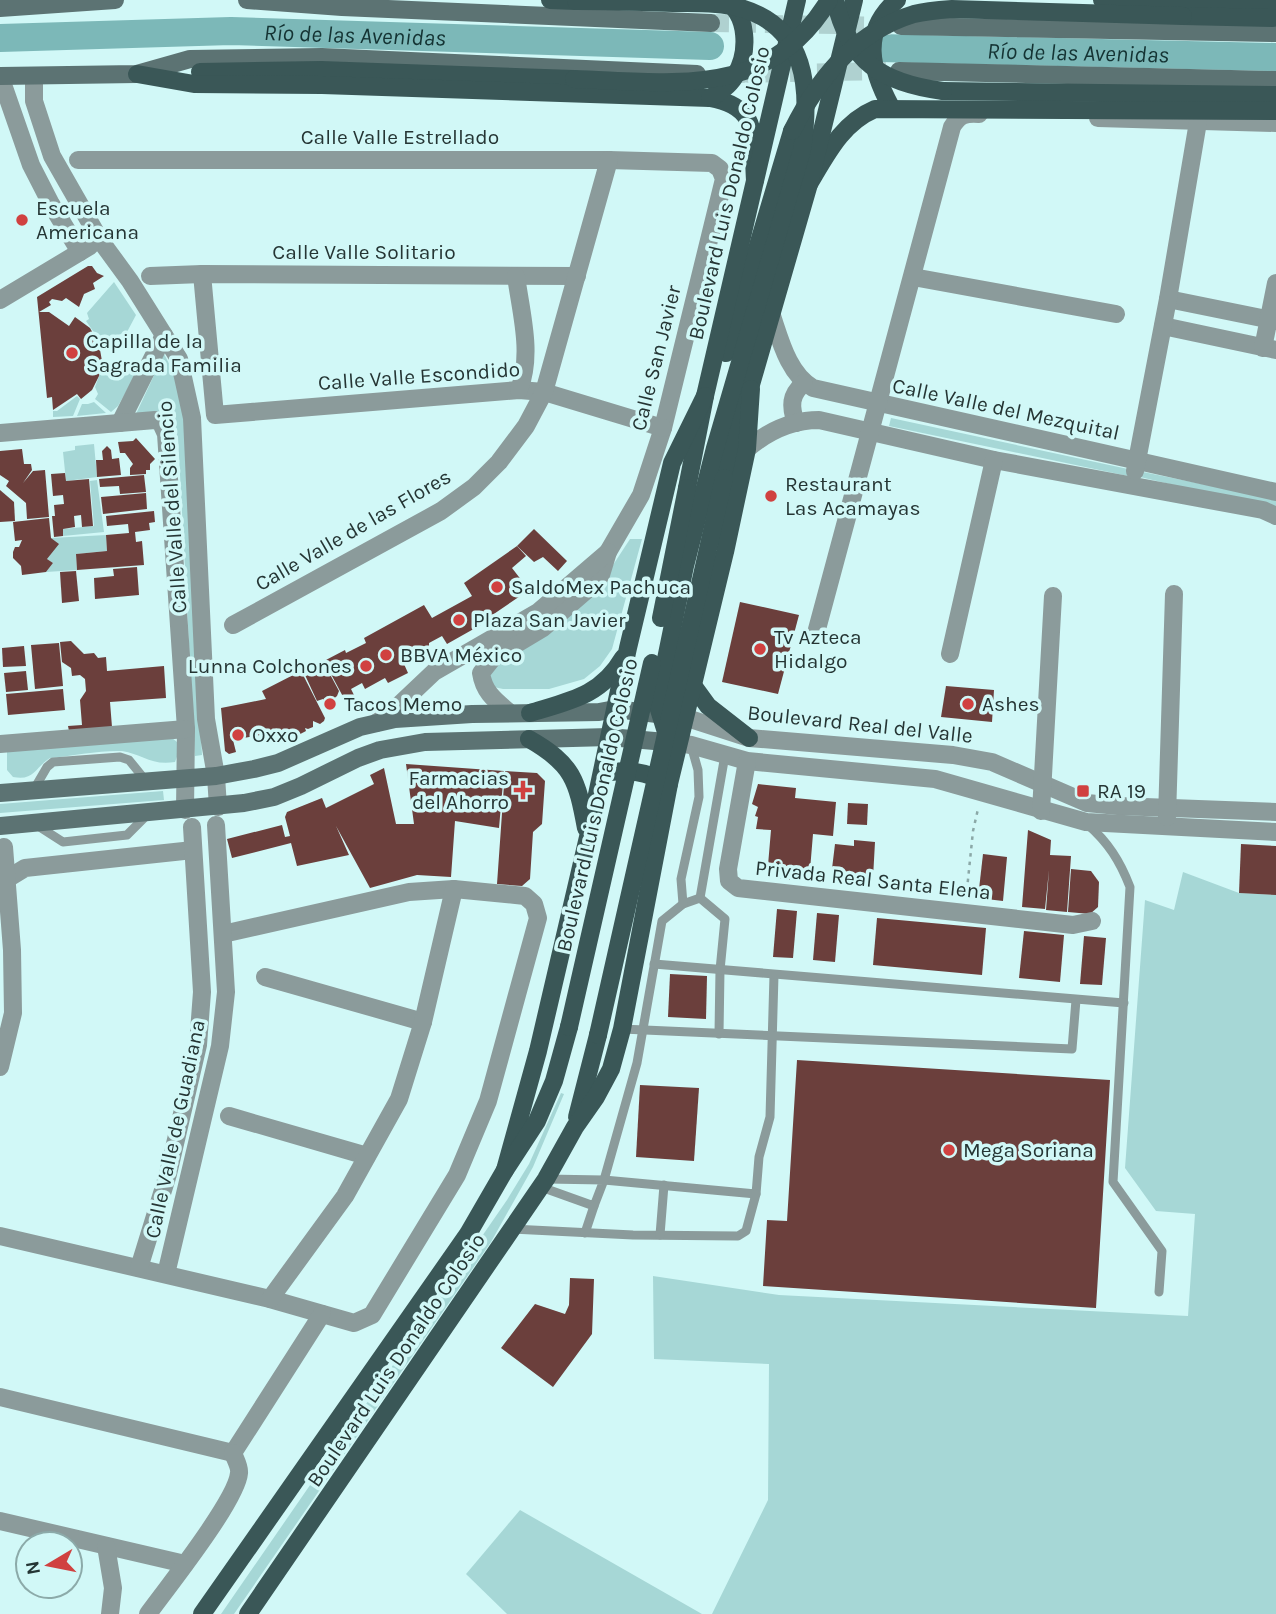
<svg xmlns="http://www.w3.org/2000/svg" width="1276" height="1614" font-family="Karla,sans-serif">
<rect width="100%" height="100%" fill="#d1f8f7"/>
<g fill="#a6d7d6">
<polygon points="114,282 136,315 127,332 100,341 86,321 89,319 87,313"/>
<polygon points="164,354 175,375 185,420 202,755 195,756 178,437 167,418 136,414"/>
<polygon points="119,363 130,365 138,370 118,406 111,412 95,399 98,394 95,387 102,368 106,369"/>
<polygon points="77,396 80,399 73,416 53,417 53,411 57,411"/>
<polygon points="94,402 106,413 77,416 82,404 88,404"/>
<polygon points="891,418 1128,469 1128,476 889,426"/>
<polygon points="94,444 97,477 66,481 63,452 75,450 75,446"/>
<polygon points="1143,472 1276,499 1276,511 1263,506 1140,477"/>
<polygon points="97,480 104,532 63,536 63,529 94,526 90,481"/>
<polygon points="106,535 107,551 76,554 77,570 46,572 53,563 47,559 58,544 51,538"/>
<polygon points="630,539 642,539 612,649 600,666 584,679 549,689 503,689 494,687 487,680 491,667 598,588"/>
<path d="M 172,738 L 177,742 L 178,754 L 175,762 C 151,766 142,754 122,751 C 103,750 70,756 50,758 C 34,768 35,781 13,777 L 7,770 L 7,751 Z"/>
<polygon points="163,791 164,800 0,813 0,804"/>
<polygon points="1183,872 1239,893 1276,895 1276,1614 712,1614 768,1500 769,1364 654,1359 653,1276 779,1295 1188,1316 1195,1214 1156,1211 1125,1168 1145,900 1174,910"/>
<polygon points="561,1093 564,1094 533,1167 491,1242 234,1614 221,1614 507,1200 529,1164"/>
<polygon points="520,1510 702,1614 507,1614 466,1574"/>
</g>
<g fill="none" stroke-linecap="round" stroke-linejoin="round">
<g stroke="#7cb8b8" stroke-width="28">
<path id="s1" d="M 0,38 L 231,31 L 710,46"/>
<path id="s2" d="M 880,48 L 1276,57"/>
</g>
</g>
<g fill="#6b3f3c">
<polygon points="88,266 92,266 97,273 104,276 93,283 95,289 84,294 79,307 66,298 62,301 52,299 49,302 51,305 39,312 49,312 69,326 75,317 90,328 99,344 102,361 99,376 92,390 81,399 77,394 53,410 52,397 47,398 37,297"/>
<polygon points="136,438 155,459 150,464 150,470 146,470 146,474 130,475 130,468 133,464 125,453 120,453 118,442 133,441"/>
<polygon points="107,446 111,450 112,459 119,458 121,475 97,477 96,460 103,460 102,451"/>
<polygon points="22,449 24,464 31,464 32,470 23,483 33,471 45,470 49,517 27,519 26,503 6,486 9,481 0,475 0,451"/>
<polygon points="65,473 66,481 89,479 93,526 82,527 81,515 74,516 75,527 63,529 63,536 54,537 52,516 55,516 54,505 64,504 63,495 53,496 51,474"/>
<polygon points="144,475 146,492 120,494 119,486 100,487 99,479"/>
<polygon points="0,490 14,502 15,521 0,522"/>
<polygon points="146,493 147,509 103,514 101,497"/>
<polygon points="154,511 155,522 149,523 150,530 135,532 136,542 142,541 144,565 77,570 76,554 107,551 106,535 129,533 128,524 107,526 106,516"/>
<polygon points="49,518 51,538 59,544 47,559 53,563 46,572 22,575 21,566 13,558 13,552 15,547 19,547 22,540 15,541 13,522"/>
<polygon points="534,529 567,561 558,571 543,557 534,562 517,546"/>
<polygon points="517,546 526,556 512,568 529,590 485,620 486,622 447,644 442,636 429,643 429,650 404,664 408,673 388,683 385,678 365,689 362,683 351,689 357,701 348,706 324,661 345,650 346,653 366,643 364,638 424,605 432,618 472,596 464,583"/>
<polygon points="137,567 139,595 95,599 94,578 114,576 113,569"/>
<polygon points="76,571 79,601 62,603 60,572"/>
<polygon points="740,602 799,615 778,694 722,682"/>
<polygon points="71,641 84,654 94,653 98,658 106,657 107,671 164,666 166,698 110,702 112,727 69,731 68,726 82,725 80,700 86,691 85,679 80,675 72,676 71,668 62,662 60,642"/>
<polygon points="59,643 63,686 35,689 31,645"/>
<polygon points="24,646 26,666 3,667 2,648"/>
<polygon points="314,665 325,665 339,691 337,696 331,701 324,701 323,699 317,701 305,675"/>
<polygon points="26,671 28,690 6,692 4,673"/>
<polygon points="301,671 325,718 324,721 320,724 313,721 313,727 308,729 305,728 306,731 287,741 282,731 233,740 236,752 229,754 225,751 221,708 266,699 262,691"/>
<polygon points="946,686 994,690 992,722 941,717"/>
<polygon points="63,689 65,710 8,715 6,694"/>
<polygon points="406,764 504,771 499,828 455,821 451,877 417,875 370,888 336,826 349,855 297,866 291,843 232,858 227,839 282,825 285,837 290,836 285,817 287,812 322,798 326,808 374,784 370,775 384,768 396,824 414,824"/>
<polygon points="505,771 537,773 545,781 542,824 533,832 530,879 522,886 497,884"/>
<polygon points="758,784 796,788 795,798 836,802 833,836 813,834 809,882 767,877 771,830 756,829 758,817 755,816 758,807 752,804"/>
<polygon points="848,803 868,804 867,825 847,824"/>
<polygon points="1028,830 1051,840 1050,855 1071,856 1067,912 1046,910 1049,870 1045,909 1022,907"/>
<polygon points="854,840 875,842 873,878 831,877 835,844 854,846"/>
<polygon points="1241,844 1276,846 1276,895 1239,893"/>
<polygon points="983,854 1007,857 1003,901 978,898"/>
<polygon points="1071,869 1091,871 1099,882 1098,907 1090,914 1068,912"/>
<polygon points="777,909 797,911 793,958 773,957"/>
<polygon points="817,913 839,915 835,962 813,960"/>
<polygon points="877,918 986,928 982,975 873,965"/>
<polygon points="1024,931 1064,935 1060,982 1019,978"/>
<polygon points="1084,936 1106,938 1102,985 1080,984"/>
<polygon points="670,974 707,976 706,1019 668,1017"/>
<polygon points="797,1060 1110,1080 1096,1308 763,1286 767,1220 787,1221"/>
<polygon points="640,1085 699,1088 694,1161 636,1157"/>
<polygon points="570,1278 594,1279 592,1334 553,1387 501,1348 535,1304 565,1314 569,1305"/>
</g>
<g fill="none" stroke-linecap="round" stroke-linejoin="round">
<g stroke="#afd1d0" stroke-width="18" stroke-dasharray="18 9" stroke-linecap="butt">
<polyline points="711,23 891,26"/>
<polyline points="736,74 886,71"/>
</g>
<polyline stroke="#8ba8a7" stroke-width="2.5" stroke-dasharray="3.5 5" stroke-linecap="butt" points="966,899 973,831 978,809"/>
<g stroke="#8b9b9b" stroke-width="9">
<polyline points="725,755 700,898 683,904 662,921 637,1063 604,1180 756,1194 759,1157 770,1117 774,975"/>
<polyline points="33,791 47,767 53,762 120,757 129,760 146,781"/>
<polyline points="35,824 63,842 127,835 149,813"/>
<path d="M 1087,824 C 1108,842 1120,861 1130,887 L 1113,1182 L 1162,1251 L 1159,1292"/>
<polyline points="700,898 725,919 720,970 719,1034"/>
<polyline points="683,904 681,879 699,797 698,770 691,745"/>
<polyline points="654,964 1124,1003"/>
<polyline points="622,1029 1072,1049 1076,1000"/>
<polyline points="541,1187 594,1206 604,1180 546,1179"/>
<polyline points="512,1229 633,1235 738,1236 746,1231 756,1194"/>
<polyline points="585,1233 594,1206"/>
<polyline points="660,1235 664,1185"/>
</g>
<g stroke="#8b9b9b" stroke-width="18">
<polyline points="0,76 31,165 51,204 80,252"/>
<polyline points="34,76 34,101 52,156 100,240 130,281 179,359 192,418 206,719 216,776 218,807"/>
<polyline points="1098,118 1276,123"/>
<path d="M 78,160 L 609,160 L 712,163 L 720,169 L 724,179 L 663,428 L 641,495 L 608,552 L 601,575 L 595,583 L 543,628 L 493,658 L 481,673 C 484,693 496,701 510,713"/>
<polyline points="202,274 215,415 519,390 544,392 663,428"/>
<polyline points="150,276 202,274 577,276"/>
<path d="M 516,276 C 521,313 533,354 519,390"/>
<polyline points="913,277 1116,314"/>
<polyline points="1168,299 1276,321"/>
<polyline points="0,300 90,246"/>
<path d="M 771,313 C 780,339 788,374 813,388 L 1276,492"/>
<polyline points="1163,326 1276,350"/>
<polyline points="1263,348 1276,283"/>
<polyline points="120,423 164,335"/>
<path d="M 796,423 C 790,406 790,395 804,383"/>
<polyline points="0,433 155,420 161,423 166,434 186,729 185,810"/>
<path d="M 747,449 C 767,432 792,420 819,420 L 994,460 L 1263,510 L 1276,516"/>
<polyline points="1135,471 1168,299 1198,122"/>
<polyline points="233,625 441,511 474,487 499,462 526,426 544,392 609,160"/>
<path d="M 816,633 L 952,127 C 959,115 965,113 979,114"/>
<polyline points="950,654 994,460"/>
<polyline points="684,717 749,738 953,755 992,762 1087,803 1118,806 1276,812"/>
<polyline points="376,723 397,707 434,672 538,612 608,552"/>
<polyline points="678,743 691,745 747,761 935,779 1086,822 1276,832"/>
<polyline points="0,744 186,729"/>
<polyline points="747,761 728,869 729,881 738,888 1073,925 1092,921"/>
<polyline points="1041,811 1053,596"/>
<polyline points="1167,817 1174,594"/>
<polyline points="7,879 25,868 193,850"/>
<polyline points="265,977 423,1022"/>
<polyline points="0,1067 13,1013 12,950 4,847"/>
<polyline points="229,1116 367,1156"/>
<polyline points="0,1236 270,1299 354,1323 372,1315 457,1175 488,1101 538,918 534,904 525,896 454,889 409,892 223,934"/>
<polyline points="139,1268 168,1174 198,1045 202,992 192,827"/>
<polyline points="166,1274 220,1046 226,992 216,825"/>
<polyline points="270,1299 345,1196 399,1099 423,1022 454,889"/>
<polyline points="0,1397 233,1453"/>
<polyline points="233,1453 322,1314"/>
<polyline points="0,1521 185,1564"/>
<polyline points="106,1546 113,1588 110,1614"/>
<path d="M 148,1614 C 167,1588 237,1500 239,1473 C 240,1467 235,1459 233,1453"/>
</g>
<g stroke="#5c7373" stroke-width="18">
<polyline points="247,0 342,7 711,23"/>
<polyline points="0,8 115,0"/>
<polyline points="901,26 1276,33"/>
<polyline points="899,71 1276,80"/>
<polyline points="0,76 137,74 190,59 322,57 697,74"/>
<polyline points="0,793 216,776 254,769 278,763 360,727 395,719 472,714 599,712 615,709 674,716"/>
<polyline points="0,826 244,803 274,797 301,786 358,758 380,750 425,742 609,737 677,743"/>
</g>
<g stroke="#3a5757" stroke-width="18">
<polyline points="550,0 576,1"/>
<polyline points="1102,0 1276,6"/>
<polyline points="1183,16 1273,18"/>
<polyline points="200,72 321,70 574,79"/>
<path d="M 137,74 L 194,84 L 322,85 L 710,98 C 761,107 752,137 755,180"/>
<polyline points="943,91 1276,95"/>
<path d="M 710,98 C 720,92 729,86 735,76 C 749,53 749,14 724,0"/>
<path d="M 891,107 C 871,70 860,32 897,0"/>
<path d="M 809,184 C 827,154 842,123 875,109 L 1276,111"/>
<polyline points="726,353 792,131"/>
<polyline points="724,478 809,184 854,0"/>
<polyline points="687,488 705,396 797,0"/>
<polyline points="692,684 708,706 749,738"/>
<path d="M 530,713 C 569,701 601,696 623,658"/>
<path d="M 529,739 C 573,764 577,780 586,828"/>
<path d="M 602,773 C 627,769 646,771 669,784"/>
<polyline points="577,1117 598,1035"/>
<polyline points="505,1170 538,1051 588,837 628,648 672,463 705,396"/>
<polyline points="202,1614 468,1234 505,1170 537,1121 554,1081 569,1027"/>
<polyline points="248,1614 546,1179 575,1127 596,1097 611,1069 622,1029 669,784 725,552 747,449 751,389"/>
</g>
<g stroke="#3a5757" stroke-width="18">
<path d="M 835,0 C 849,62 882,83 943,91"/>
<path d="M 576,1 C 608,1 641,2 673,3 C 694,3 717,2 737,7 C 808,25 811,90 802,150 L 715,448 L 685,566 L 657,703 L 666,732"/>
<path d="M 574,79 C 675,82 768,100 829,0"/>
<path d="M 792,131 C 818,78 855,32 914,14 C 926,11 939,10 952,9 L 1183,16"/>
<polyline points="661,618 687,488"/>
<polyline points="569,1027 652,663"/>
<polyline points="598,1035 724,478"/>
</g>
</g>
<g fill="#d04140" stroke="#d1f8f7" stroke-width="2.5">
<circle cx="22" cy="220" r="7"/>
<circle cx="72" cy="353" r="7"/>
<circle cx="771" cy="496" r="7"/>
<circle cx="497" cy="587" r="7"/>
<circle cx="459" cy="620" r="7"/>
<circle cx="760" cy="649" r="7"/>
<circle cx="386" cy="655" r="7"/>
<circle cx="366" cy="666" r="7"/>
<circle cx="330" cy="704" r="7"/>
<circle cx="968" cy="704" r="7"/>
<circle cx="238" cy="735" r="7"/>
<path d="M519.5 779.5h7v7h7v7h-7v7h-7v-7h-7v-7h7z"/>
<rect x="1076" y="784" width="14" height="14" rx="3.5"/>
<circle cx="949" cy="1150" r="7"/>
</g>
<g text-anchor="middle" stroke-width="7" stroke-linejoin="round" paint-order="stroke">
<g font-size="21" fill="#253534" stroke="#d1f8f7">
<text x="400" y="144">Calle Valle Estrellado</text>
<text transform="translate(729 193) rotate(-77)" y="7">Boulevard Luis Donaldo Colosio</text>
<text x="364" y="259">Calle Valle Solitario</text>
<text transform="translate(656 358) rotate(-76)" y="7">Calle San Javier</text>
<text transform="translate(419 376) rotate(-4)" y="7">Calle Valle Escondido</text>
<text transform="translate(1006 409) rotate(12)" y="7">Calle Valle del Mezquital</text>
<text transform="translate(172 507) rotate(-94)" y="7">Calle Valle del Silencio</text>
<text transform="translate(353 530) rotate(-30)" y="7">Calle Valle de las Flores</text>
<text transform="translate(860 724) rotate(6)" y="7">Boulevard Real del Valle</text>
<text transform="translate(597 805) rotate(-77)" y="7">Boulevard Luis Donaldo Colosio</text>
<text transform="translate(873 880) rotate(6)" y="7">Privada Real Santa Elena</text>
<text transform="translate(175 1129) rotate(-78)" y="7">Calle Valle de Guadiana</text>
<text transform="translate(396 1360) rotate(-56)" y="7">Boulevard Luis Donaldo Colosio</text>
</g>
<g font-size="21" fill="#253534" stroke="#d1f8f7" text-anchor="start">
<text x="36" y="215">Escuela<tspan x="36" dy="24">Americana</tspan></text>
<text x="86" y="348">Capilla de la<tspan x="86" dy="24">Sagrada Familia</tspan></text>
<text x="785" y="491">Restaurant<tspan x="785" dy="24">Las Acamayas</tspan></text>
<text x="511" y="594">SaldoMex Pachuca</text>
<text x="473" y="627">Plaza San Javier</text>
<text x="774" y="644">Tv Azteca<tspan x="774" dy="24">Hidalgo</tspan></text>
<text x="400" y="662">BBVA México</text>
<text x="352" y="673" text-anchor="end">Lunna Colchones</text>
<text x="344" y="711">Tacos Memo</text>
<text x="982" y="711">Ashes</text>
<text x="252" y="742">Oxxo</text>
<text x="509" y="785" text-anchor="end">Farmacias<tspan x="509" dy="24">del Ahorro</tspan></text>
<text x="1097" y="798">RA 19</text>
<text x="963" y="1157">Mega Soriana</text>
</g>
<g font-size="23" font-style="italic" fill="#143333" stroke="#d1f8f7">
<text dy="8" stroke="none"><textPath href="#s1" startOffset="355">Río de las Avenidas</textPath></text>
<text dy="8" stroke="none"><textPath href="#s2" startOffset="198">Río de las Avenidas</textPath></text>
</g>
</g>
<g transform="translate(49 1565) rotate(260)"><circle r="33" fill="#d1f8f7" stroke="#8caaa9" stroke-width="2"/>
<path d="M0-5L12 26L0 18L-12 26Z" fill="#d04140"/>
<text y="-10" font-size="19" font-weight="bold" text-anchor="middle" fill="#253534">N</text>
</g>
</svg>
